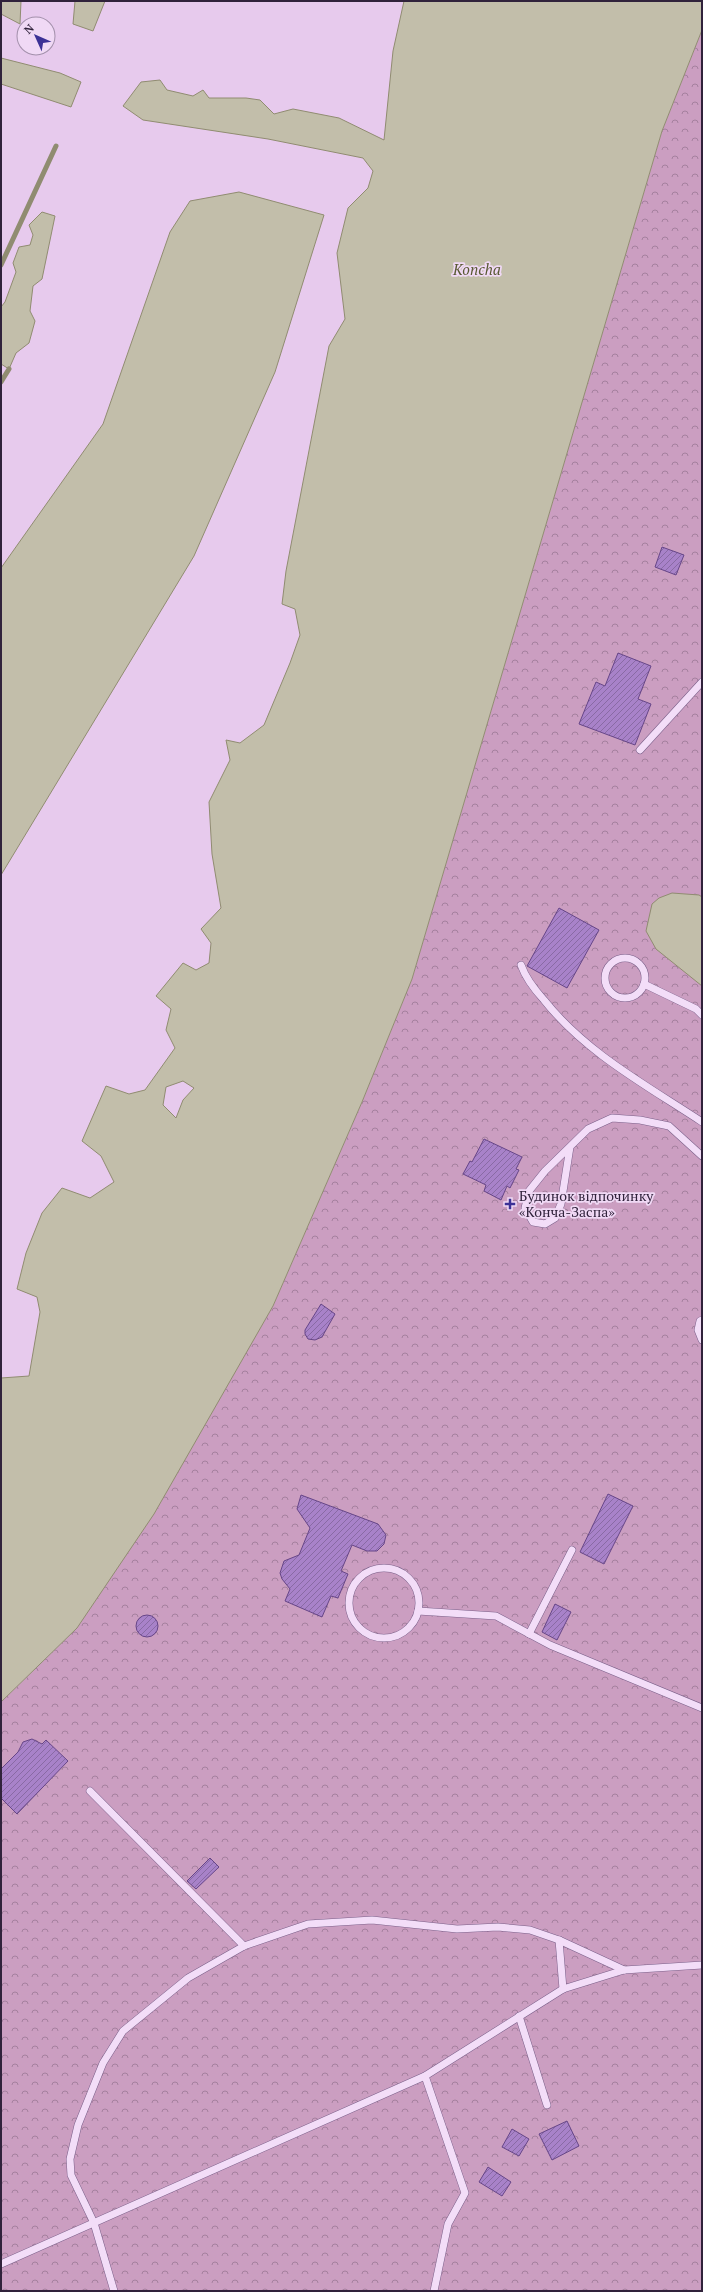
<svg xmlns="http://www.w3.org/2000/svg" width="703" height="2292" font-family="'PT Serif',serif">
<defs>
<pattern id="forest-crowns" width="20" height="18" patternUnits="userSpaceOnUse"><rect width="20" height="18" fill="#cb9ec1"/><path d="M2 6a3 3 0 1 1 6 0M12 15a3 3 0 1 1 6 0" fill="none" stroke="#a5809e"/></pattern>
<pattern id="building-hatch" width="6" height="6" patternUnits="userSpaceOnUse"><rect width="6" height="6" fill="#a882c9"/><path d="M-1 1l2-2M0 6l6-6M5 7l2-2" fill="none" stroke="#896aa4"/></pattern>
</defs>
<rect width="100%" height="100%" fill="#e7caed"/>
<polygon fill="url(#forest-crowns)" points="702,30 702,2291 1,2291 1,1702 77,1628 273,1306 362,1102 412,979 662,131"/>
<g fill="#c2beaa" stroke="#908c71" fill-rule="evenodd">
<polygon points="1,1 21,1 20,24 1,14"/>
<polygon points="75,1 105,1 93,31 73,24"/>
<path d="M 404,1 L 702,1 L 702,30 L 662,131 L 412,979 L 362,1102 L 273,1306 L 154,1514 L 77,1628 L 1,1702 L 1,1378 L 29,1376 L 40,1312 L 37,1297 L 17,1289 L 26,1253 L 42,1213 L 62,1188 L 90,1198 L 114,1182 L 101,1156 L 82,1141 L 106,1086 L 129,1094 L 145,1090 L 175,1048 L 166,1030 L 171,1009 L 156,996 L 183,963 L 196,970 L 209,963 L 211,943 L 201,929 L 221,908 L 212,854 L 209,802 L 230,760 L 226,740 L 240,743 L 264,725 L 290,663 L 300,635 L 295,609 L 282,604 L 286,571 L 329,346 L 345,319 L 337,253 L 348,208 L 368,188 L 373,171 L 363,158 L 268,139 L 143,120 L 123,106 L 141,82 L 160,80 L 167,90 L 193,96 L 203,90 L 209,98 L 246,98 L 260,100 L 274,114 L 293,109 L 339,118 L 384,140 L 393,51 ZM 183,1081 L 194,1088 L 183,1100 L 176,1118 L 163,1105 L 166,1087 Z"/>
<polygon points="1,58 60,73 81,82 71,107 1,84"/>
<polygon points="239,192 324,215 275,372 194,556 1,875 1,568 103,424 170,232 190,201"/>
<polygon points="42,212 55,216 42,279 33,286 30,311 35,321 29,343 16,353 9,369 1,364 1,307 5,302 16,272 13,263 19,247 30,245 33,235 29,225"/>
<polygon points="672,893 699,895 702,897 702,986 656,949 646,931 652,904 659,898"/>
</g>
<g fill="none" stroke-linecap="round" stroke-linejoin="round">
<g stroke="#908c71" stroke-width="5">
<polyline points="1,265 56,146"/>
<polyline points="1,382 9,369"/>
</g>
</g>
<g fill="url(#building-hatch)" stroke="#674688">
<polygon points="662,547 684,555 676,575 655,567"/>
<polygon points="618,653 651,666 638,699 651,704 635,745 579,724 596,682 605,686"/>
<polygon points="559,908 599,930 567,988 527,966"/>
<polygon points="484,1139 522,1157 516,1169 519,1170 510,1188 507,1186 501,1200 484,1191 486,1185 463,1174 470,1161 472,1162"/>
<polygon points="321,1304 335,1314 322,1337 315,1340 308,1339 305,1334 305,1330"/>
<polygon points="608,1494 633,1506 604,1564 580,1552"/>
<polygon points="301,1495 378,1524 386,1535 384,1544 377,1551 367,1551 352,1545 341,1571 348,1574 338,1598 331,1596 322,1617 285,1601 290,1589 282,1579 280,1573 284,1561 299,1555 310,1528 297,1509"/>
<polygon points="555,1604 571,1612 557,1640 542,1632"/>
<circle cx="147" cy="1626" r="11"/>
<polygon points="32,1739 42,1744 46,1740 68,1761 17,1814 1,1798 1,1769 18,1752 23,1742"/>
<polygon points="210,1858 219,1867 196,1889 187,1881"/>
<polygon points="567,2121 579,2146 552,2160 539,2134"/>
<polygon points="512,2129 529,2139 519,2156 502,2147"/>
<polygon points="488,2167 511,2182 502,2196 479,2182"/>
</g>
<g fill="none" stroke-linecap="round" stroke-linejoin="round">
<defs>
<g id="lane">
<polyline points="640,750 702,682"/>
<circle cx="625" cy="978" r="20"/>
<path d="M 521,965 C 526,979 534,989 544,1000 C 586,1053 646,1085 702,1122"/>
<polyline points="644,984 696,1009 702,1015"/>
<polyline points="570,1147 561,1204 555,1218 545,1224 533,1222 525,1208 529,1191 545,1171 588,1129 612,1118 640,1120 669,1126 702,1156"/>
<polyline points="702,1320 700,1321 698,1330 702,1340"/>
<circle cx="384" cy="1603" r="35"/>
<polyline points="418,1611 496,1616 550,1645 702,1708"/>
<polyline points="529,1634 572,1550"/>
<polyline points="90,1791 244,1946"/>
<polyline points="559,1940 563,1989"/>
<polyline points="519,2016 547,2105"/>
<polyline points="425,2076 465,2193 448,2224 434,2291"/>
<polyline points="1,2264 425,2076 563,1989 624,1970 702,1965"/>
<polyline points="114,2291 94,2223 71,2175 70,2159 78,2125 103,2063 123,2031 188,1978 244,1946 308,1924 372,1920 457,1929 498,1927 530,1930 559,1940 624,1970"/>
</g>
</defs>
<use href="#lane" stroke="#7a5f89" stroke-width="8"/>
<use href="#lane" stroke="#f3ddf8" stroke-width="7"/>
</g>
<path fill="#3c3196" stroke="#f0d9f5" stroke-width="1.5" d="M508 1198h4v4h4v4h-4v4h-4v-4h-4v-4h4z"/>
<g text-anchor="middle" stroke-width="3.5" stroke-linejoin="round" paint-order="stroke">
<g font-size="14" fill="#30223b" stroke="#f0d9f5" text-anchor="start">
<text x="519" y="1201">Будинок відпочинку<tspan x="519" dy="16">«Конча-Заспа»</tspan></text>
</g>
<g font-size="15" font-style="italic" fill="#585932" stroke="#f0d9f5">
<text x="477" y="275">Koncha</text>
</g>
</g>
<rect width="703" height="2292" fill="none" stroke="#30223b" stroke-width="4"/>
<g transform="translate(36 36) rotate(315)"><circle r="19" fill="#f0d9f5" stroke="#a390ab"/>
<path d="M0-3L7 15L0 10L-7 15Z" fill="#3c3196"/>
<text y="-6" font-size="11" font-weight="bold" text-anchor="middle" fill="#30223b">N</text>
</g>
</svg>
